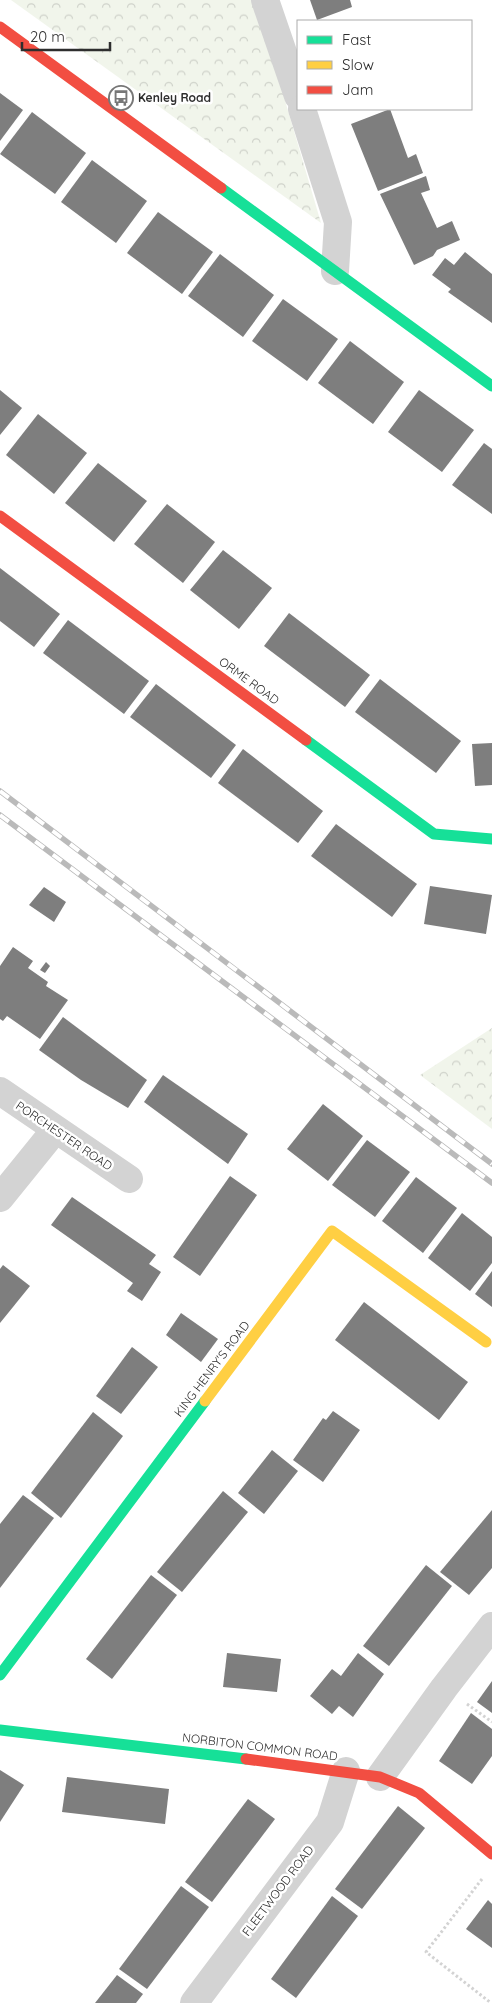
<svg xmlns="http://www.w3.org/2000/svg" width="492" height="2003" font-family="Quicksand,sans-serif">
<defs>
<pattern id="park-crowns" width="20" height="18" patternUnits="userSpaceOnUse" patternTransform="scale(1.25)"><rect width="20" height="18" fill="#f1f5eb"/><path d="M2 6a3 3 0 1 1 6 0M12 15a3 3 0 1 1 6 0" fill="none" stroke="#cfd2ca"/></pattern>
</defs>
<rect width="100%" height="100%" fill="#fff"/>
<g fill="url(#park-crowns)">
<polygon points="11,0 252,0 264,29 321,223"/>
<polygon points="492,1028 492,1129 420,1075"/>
</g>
<g fill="#7e7e7e">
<polygon points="310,0 350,0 352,7 317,20"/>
<polygon points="0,93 23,110 0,141"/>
<polygon points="390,109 408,158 416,154 423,173 378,191 351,124"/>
<polygon points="32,112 86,153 55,194 0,154"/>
<polygon points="92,160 147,201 116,243 61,202"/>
<polygon points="426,176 430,190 421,193 437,228 452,221 460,240 437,250 433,256 414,265 380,194"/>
<polygon points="158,212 213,252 182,294 127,253"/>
<polygon points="465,252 492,274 492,323 448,292 451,289 432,275 445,258 454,265"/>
<polygon points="220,254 274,295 243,337 188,296"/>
<polygon points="283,299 338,339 307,381 252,341"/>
<polygon points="350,341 404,382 373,424 318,383"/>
<polygon points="0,390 22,408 0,435"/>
<polygon points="419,390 474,430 442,472 388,432"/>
<polygon points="38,414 87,453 54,494 6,455"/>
<polygon points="484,443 492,449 492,514 452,485"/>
<polygon points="98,463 147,501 114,542 65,503"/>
<polygon points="167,504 215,542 183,583 134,544"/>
<polygon points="223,550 272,588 239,629 190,590"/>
<polygon points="0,568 60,614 34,647 0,621"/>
<polygon points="289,613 370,675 345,707 264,646"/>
<polygon points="68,620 149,681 124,714 43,653"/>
<polygon points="380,679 461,741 436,773 355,712"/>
<polygon points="156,684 236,745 211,778 130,717"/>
<polygon points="492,743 492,785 475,786 472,744"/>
<polygon points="243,749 323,811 298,843 218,783"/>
<polygon points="336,824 417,884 392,917 311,856"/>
<polygon points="430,886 492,895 486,934 424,924"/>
<polygon points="44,887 66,902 54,922 29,905"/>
<polygon points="13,947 33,961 28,968 48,982 46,986 68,1000 40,1039 7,1016 3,1021 0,1019 0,966"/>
<polygon points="46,962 50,966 45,973 40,970"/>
<polygon points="63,1017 147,1080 128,1108 81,1080 39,1050"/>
<polygon points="163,1075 248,1134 228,1164 144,1102"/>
<polygon points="323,1104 363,1136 328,1181 287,1149"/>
<polygon points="367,1140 410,1172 375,1217 332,1185"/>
<polygon points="230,1176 257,1195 200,1276 173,1257"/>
<polygon points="416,1177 457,1208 423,1253 382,1221"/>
<polygon points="72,1197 156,1255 149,1264 161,1272 142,1301 127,1291 133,1283 51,1225"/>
<polygon points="462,1213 492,1237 492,1263 470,1291 428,1258"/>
<polygon points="3,1265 30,1286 0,1323 0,1269"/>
<polygon points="492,1271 492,1307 475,1294"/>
<polygon points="364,1302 468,1382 439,1420 335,1340"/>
<polygon points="181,1313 218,1339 201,1362 166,1335"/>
<polygon points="132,1347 158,1367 121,1414 96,1396"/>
<polygon points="333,1411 360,1430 323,1482 293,1460 323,1418 326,1420"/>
<polygon points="93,1412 123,1436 61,1518 31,1493"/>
<polygon points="272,1450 298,1471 264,1514 238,1493"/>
<polygon points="223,1491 248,1512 182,1592 157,1572"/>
<polygon points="23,1495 54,1518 0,1588 0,1524"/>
<polygon points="492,1510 492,1568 469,1595 440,1572"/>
<polygon points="426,1565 452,1586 389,1666 363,1646"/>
<polygon points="151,1575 177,1595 112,1679 86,1659"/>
<polygon points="227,1653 281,1659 277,1692 223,1687"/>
<polygon points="358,1653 384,1674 353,1717 339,1706 332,1714 310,1696 332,1669 341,1676"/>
<polygon points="492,1681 492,1713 477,1702"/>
<polygon points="471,1713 492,1729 492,1756 472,1784 439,1761"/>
<polygon points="0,1770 24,1785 0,1822"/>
<polygon points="67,1777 169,1789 165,1824 62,1812"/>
<polygon points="248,1799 275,1819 212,1902 185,1882"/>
<polygon points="398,1806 425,1828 362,1909 335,1889"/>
<polygon points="181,1886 209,1907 147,1989 119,1969"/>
<polygon points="332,1896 358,1916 296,1998 271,1979"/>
<polygon points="488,1900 492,1904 492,1948 466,1929"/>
<polygon points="117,1975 143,1994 136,2003 95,2003"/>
</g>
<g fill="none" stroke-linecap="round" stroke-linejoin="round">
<g stroke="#d3d3d3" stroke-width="3" stroke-dasharray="2.5 2.5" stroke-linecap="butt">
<polyline points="467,1704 492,1722"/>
<polyline points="482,1879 426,1952 491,2003"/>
</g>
<g stroke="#d3d3d3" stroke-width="28">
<polyline points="265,0 298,96"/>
<polyline points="302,109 338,222 335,271"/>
<polyline points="0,1091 129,1179"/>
<polyline points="0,1198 55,1130"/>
<polyline points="380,1777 444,1688 492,1626"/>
<polyline points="194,2003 330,1822 346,1771"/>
</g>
<g stroke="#16e098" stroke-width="11">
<polyline points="221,188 492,386"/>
<polyline points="306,740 434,834 492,839"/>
<polyline points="0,1675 205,1401"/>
<polyline points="0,1730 246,1759"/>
</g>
<polyline stroke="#ffcf43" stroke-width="11" points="205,1401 332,1231 486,1342"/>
<g stroke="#f24e42" stroke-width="11">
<polyline points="0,27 221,188"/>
<polyline points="0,516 306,740"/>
<polyline points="246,1759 380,1777 419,1793 492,1854"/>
</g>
<defs>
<g id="rail">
<polyline points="0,791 492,1164"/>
<polyline points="0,815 492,1183"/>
</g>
</defs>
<use href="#rail" stroke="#bababa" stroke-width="5.5"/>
<use href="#rail" stroke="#fff" stroke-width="4" stroke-dasharray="11" stroke-linecap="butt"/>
</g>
<defs>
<symbol id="bus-ring" viewBox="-11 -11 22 22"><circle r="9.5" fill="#fff" stroke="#777" stroke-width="1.5"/><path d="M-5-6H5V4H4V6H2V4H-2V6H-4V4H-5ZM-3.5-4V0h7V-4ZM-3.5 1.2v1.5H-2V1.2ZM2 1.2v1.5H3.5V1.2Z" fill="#777"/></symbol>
</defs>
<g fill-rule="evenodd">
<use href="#bus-ring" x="107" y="84" width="28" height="28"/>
</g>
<g text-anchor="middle" stroke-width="5" stroke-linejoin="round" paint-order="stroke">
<g font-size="12" font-weight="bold" fill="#2e2e2e" stroke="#fff" text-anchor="start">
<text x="138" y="102">Kenley Road</text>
</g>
<g font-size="12" fill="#2e2e2e" stroke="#fff">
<text transform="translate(249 681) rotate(36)" y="4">ORME ROAD</text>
<text transform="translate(64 1136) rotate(34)" y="4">PORCHESTER ROAD</text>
<text transform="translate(212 1369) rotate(-53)" y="4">KING HENRY'S ROAD</text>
<text transform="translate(260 1747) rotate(7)" y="4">NORBITON COMMON ROAD</text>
<text transform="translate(278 1891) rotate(-53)" y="4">FLEETWOOD ROAD</text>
</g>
</g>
<rect x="297" y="20" width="175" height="90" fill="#ffffff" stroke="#ababab"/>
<rect x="307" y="36" width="25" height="8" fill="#16e098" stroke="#ababab"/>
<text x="342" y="45" font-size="15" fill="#2e2e2e">Fast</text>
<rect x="307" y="61" width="25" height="8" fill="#ffcf43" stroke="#ababab"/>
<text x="342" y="70" font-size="15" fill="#2e2e2e">Slow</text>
<rect x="307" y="86" width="25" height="8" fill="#f24e42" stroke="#ababab"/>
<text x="342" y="95" font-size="15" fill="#2e2e2e">Jam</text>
<path d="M22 42v8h88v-8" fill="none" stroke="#2e2e2e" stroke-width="2.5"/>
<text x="30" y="42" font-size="15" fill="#2e2e2e" stroke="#ffffff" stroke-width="4" paint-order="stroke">20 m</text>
</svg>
